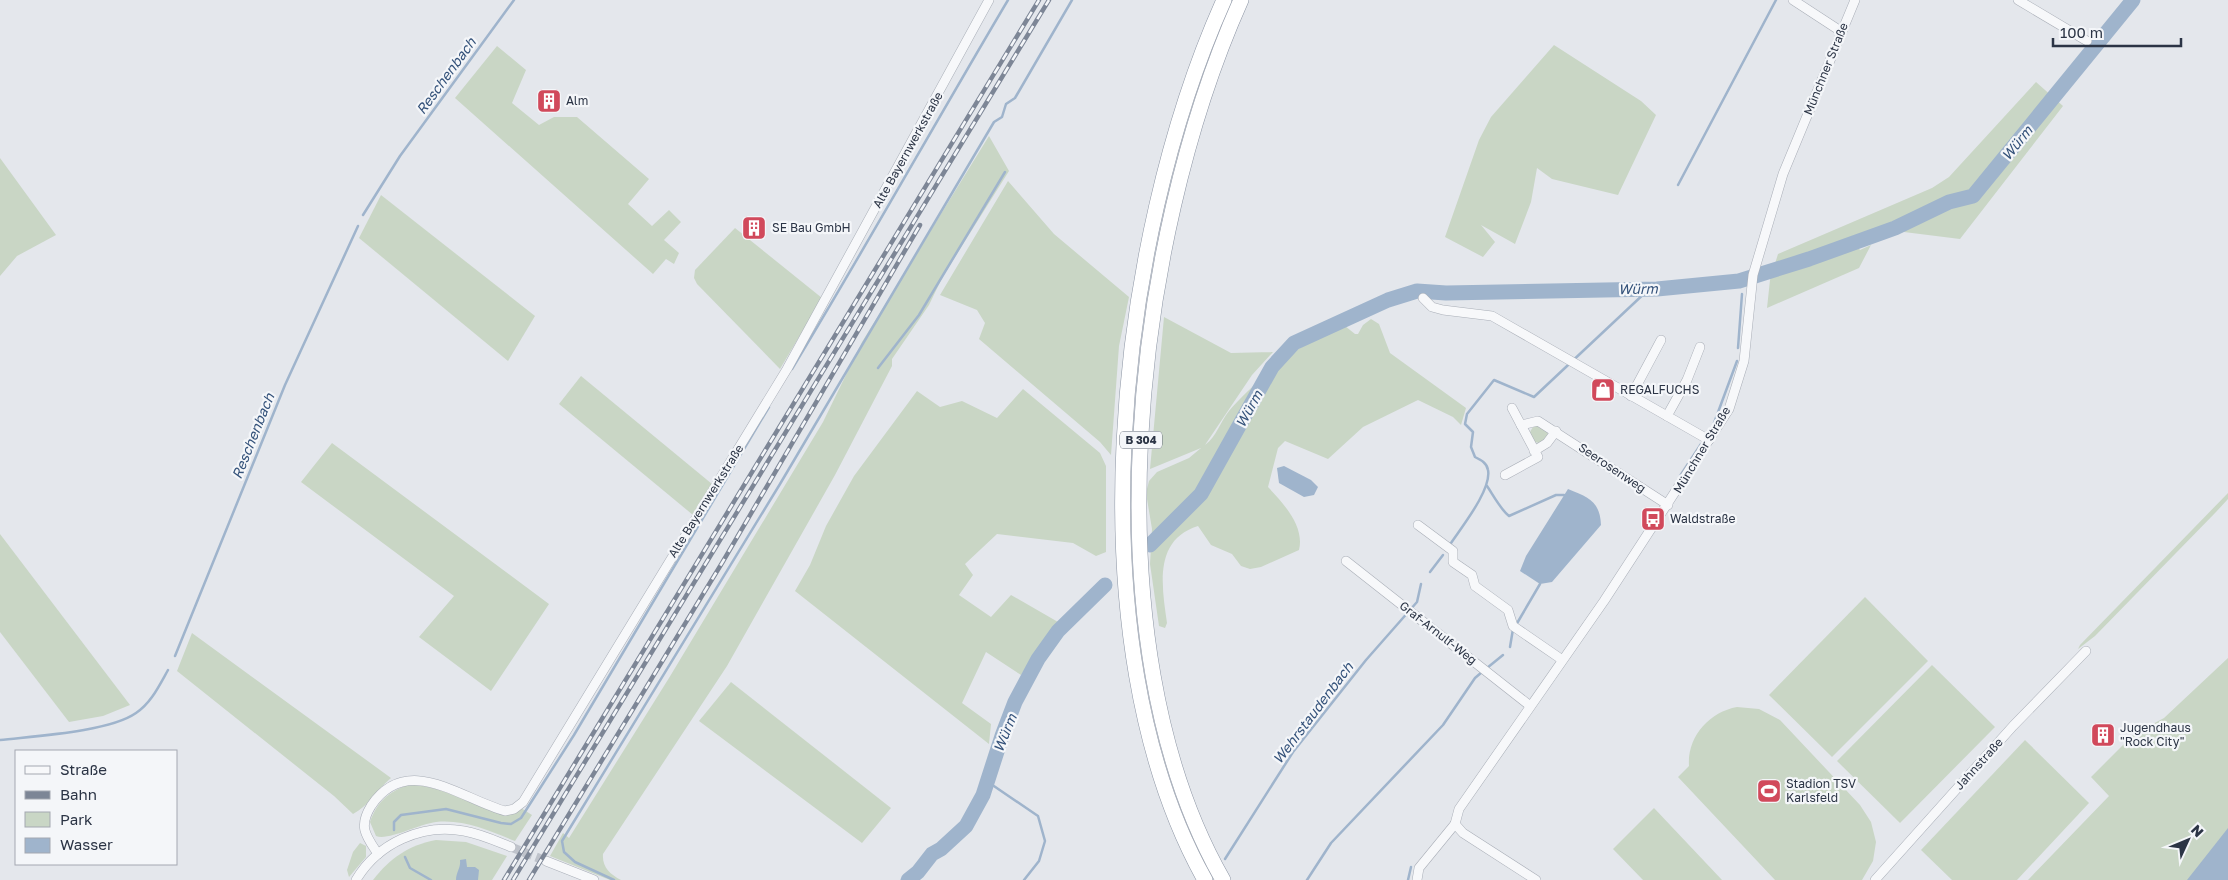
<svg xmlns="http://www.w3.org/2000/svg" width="2228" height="880" font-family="'Golos Text',sans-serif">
<rect width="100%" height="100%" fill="#e4e7ec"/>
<g fill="#c9d6c5">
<polygon points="1554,45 1641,101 1656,115 1618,195 1552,179 1537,168 1531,202 1515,244 1481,225 1495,242 1483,257 1445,237 1479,140 1491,117"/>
<polygon points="497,46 526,70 512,103 539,125 554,117 577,117 649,179 628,204 652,226 669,210 681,222 664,240 679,253 674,264 666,259 653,274 455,98"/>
<polygon points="2036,82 2063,106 1960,239 1904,232 1893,233 1858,247 1860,250 1871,245 1859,268 1767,308 1770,280 1778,254 1932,188 1949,177"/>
<path d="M 989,136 L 1009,171 L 943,276 L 929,305 L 892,359 L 892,366 L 835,475 L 727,666 L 603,854 C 602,867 610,874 621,880 L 610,880 L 550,856 L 563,833 L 569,838 L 669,678 L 823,422 L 862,342 Z"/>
<polygon points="0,158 56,235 17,256 0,276"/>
<polygon points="1008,181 1054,234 1129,297 1119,346 1111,455 1100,442 979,339 985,323 977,310 940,295"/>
<polygon points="381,195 535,316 508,361 359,238"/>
<polygon points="735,228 822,298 780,369 697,284 694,278 695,270"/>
<path d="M 1164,317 L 1231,353 L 1273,352 L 1252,375 L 1205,445 C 1217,436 1220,422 1229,411 C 1250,386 1313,330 1345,326 L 1355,334 L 1358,334 L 1363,325 L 1371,319 L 1379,324 L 1390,353 L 1466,408 L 1461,425 L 1453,417 L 1418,400 L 1363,427 L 1328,459 L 1285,441 L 1278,448 L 1268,487 C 1283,503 1305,526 1299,550 L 1261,567 L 1250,569 L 1241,566 L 1232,554 L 1211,545 L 1198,526 C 1153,540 1162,587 1167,623 L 1165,628 L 1159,626 L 1150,564 L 1152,529 L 1146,493 L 1149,481 L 1157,472 L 1189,458 L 1201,448 L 1150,469 Z"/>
<polygon points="581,376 712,484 693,515 559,404"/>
<polygon points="1023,389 1100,453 1106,466 1106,552 1096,556 1073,543 997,534 965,564 973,575 959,595 991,617 1011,595 1058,622 1021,675 986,652 962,703 991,724 989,744 795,591 810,565 826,526 854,476 917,391 940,407 962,401 997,418"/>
<circle cx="1539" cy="434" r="9"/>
<polygon points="332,443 549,604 491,691 419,637 454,596 301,482"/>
<polygon points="2228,493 2228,499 2216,512 2095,636 2078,649 2080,645"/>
<polygon points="0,534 130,705 103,716 69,722 0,632"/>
<polygon points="1865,597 1928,661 1832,757 1769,695"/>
<path d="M 192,633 L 391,778 C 377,789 369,806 353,814 L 334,796 L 177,671 Z"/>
<polygon points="2228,658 2228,880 2028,880 2109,796 2091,777 2134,734 2164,718"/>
<polygon points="1932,665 1995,727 1900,823 1837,761"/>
<polygon points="731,682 891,808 862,843 699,721"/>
<path d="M 1737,707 L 1759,709 L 1780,720 L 1860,805 L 1871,822 L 1876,842 L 1873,861 L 1862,880 L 1775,880 L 1678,777 L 1689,766 C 1687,737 1709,712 1737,707 Z"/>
<polygon points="2025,740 2089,803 2017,880 1952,880 1921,850"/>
<path d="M 408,785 C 443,784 473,808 507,815 L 521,808 L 532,815 L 515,841 C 490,831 464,819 436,822 C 419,824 388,841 376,836 L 370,822 C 377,802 388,792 408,785 Z"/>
<polygon points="1654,808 1722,880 1643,880 1613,849"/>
<path d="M 436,840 L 466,842 L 507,856 L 492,880 L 373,880 C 390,858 409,845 436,840 Z"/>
<polygon points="360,843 366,846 366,857 349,877 347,870 353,852"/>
</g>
<g fill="#9fb4cc">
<polygon points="1284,466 1311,480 1318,487 1314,495 1304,497 1279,483 1277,468"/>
<path d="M 1568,489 C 1588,497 1600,501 1601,525 L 1552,582 L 1540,584 L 1520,571 L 1526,556 Z"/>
<polygon points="2228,828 2228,880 2187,880"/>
<path d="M 466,859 L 467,867 L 475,867 L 479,870 L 478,880 L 456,880 C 456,872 461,868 460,860 Z"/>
</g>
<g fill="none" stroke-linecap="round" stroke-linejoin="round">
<g stroke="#9fb4cc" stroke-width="2.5">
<polyline points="1678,185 1776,0"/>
<polyline points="363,215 400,156 514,0"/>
<polyline points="1745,283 1746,279"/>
<polyline points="1738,348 1742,294"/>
<polyline points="878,368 919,315 1005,172"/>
<path d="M 792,369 C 866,247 935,123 1008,0"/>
<polyline points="1714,423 1737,361"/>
<polyline points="1680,476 1701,444"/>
<path d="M 1487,486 C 1493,495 1501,510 1509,516 L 1556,495 L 1564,495"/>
<path d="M 1449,546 C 1460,529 1492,490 1488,470 C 1487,463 1481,460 1475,457 L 1471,447 L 1473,432 L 1465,424 L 1467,414 L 1494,380 L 1534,397 L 1648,290"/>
<polyline points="1430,572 1443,555"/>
<polyline points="1516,625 1540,584"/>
<polyline points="1510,647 1513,629"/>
<polyline points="175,656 285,385 358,226"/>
<polyline points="1487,668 1503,655"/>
<path d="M 0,740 C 34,736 109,732 136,713 C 151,703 159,686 168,670"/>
<polyline points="988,782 1038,816 1045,841 1039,861 1024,880"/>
<polyline points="394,830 394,822 401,815 446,809 501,823 511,824 521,818 574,735 769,407"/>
<polyline points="405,857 410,868 431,880"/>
<polyline points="1225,859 1293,752 1366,660 1417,602 1421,584"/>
<polyline points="614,880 575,862 564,852 562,841 780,484 994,122 1002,117 1006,104 1015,98 1072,0"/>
<polyline points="1307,880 1331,843 1443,725 1475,678 1482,672"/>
<polyline points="1408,880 1411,867"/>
</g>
<g stroke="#9fb4cc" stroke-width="15">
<polyline points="1150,545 1201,494 1272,367 1294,343 1388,300 1417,291 1446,293 1657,289 1739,281 1809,259 1895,228 1949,202 1973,196 2133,0"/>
<polyline points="908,880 918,872 932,854 941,849 966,826 983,795 1002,736 1015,702 1038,659 1058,631 1105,585"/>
</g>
<polyline stroke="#bfc3cb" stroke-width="9" stroke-dasharray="9 4.5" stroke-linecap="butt" points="511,847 546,861"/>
<defs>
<g id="street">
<polyline points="1793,0 1842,32"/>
<polyline points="2018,0 2087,41"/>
<polyline points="1423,298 1432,307 1443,310 1492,316 1709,440"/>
<polyline points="1631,396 1661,340"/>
<polyline points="1667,416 1687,380 1700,347"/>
<polyline points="1521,425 1538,421 1668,505"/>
<polyline points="1534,451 1547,443 1556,431"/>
<polyline points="1505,475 1538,457 1512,408"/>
<polyline points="1418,525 1453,551 1453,562 1472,575 1475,586 1508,610 1513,626 1561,659"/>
<polyline points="1346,561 1529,705"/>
<path d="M 378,854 C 366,836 358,827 371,806 C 407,752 461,799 505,811 L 514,809 L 523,802 L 787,369 L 989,0"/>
<polyline points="546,861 594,880"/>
<path d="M 356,880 C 378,843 422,823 464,831 C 481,834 496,841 511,847"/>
<polyline points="1417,880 1419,868 1455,824"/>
<polyline points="1536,880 1463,833 1455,824 1459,809 1604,601 1729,409 1744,361 1753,275 1783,174 1855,0"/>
<polyline points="1875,880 2013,726 2086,651"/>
</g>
<g id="highway">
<path d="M 1205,880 C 1072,643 1116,240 1224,0"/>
<path d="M 1223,880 C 1087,643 1133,241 1241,0"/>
</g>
</defs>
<use href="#street" stroke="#a9aeb7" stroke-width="10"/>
<use href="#highway" stroke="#8b94a3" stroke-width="16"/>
<use href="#street" stroke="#f7f8fa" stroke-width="9"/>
<use href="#highway" stroke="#fff" stroke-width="15"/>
<defs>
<g id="rail">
<polyline points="504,880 1039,0"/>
<polyline points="513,880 1049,0"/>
<polyline points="529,880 722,563 920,225"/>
</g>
</defs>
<use href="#rail" stroke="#7d8696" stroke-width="4.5"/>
<use href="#rail" stroke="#f4f6f9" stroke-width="2.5" stroke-dasharray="8" stroke-linecap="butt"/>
</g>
<defs>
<symbol id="building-square" viewBox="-11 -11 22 22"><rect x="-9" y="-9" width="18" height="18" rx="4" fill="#d1495b" stroke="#f4f6f9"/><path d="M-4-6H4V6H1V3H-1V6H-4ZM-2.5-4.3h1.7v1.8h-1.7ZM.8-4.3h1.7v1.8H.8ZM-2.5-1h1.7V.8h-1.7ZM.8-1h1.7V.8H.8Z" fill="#fff"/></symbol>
<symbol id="shop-square" viewBox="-11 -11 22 22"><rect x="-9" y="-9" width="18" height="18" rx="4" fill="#d1495b" stroke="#f4f6f9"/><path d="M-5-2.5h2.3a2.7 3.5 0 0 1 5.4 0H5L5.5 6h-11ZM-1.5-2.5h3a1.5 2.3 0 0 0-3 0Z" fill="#fff"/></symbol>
<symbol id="bus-square" viewBox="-11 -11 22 22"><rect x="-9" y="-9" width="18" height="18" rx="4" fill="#d1495b" stroke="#f4f6f9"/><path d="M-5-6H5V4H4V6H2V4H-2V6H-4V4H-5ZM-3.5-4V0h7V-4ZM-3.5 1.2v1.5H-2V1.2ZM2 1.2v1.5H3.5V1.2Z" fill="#fff"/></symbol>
<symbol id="stadium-square" viewBox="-11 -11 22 22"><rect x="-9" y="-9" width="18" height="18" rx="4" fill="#d1495b" stroke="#f4f6f9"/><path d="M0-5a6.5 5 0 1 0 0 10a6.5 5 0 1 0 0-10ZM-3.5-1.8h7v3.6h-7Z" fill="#fff"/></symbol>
</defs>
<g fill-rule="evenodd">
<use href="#building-square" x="535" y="87" width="28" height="28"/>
<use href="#building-square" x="740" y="214" width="28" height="28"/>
<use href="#shop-square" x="1589" y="376" width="28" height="28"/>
<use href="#bus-square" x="1639" y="505" width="28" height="28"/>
<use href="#building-square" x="2089" y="721" width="28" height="28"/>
<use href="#stadium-square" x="1755" y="777" width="28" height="28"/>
</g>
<g text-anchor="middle" stroke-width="4.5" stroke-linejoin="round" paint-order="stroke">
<rect fill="#f4f6f9" stroke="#676e7b" stroke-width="1" x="1120" y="431.5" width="42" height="17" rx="4"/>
<g font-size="11" font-weight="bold" fill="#2b3445">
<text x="1141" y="444">B 304</text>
</g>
<g font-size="12" fill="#2b3445" stroke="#f4f6f9">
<text transform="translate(1826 69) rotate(-68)" y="4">Münchner Straße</text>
<text transform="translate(908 150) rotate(-61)" y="4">Alte Bayernwerkstraße</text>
<text transform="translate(1702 450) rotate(-59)" y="4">Münchner Straße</text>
<text transform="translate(1612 468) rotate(34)" y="4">Seerosenweg</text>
<text transform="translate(706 501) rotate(-58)" y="4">Alte Bayernwerkstraße</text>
<text transform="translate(1438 633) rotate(38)" y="4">Graf-Arnulf-Weg</text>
<text transform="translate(1979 764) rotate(-48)" y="4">Jahnstraße</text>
</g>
<g font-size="12" fill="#2b3445" stroke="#f4f6f9" text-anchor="start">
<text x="566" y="105">Alm</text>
<text x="772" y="232">SE Bau GmbH</text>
<text x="1620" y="394">REGALFUCHS</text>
<text x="1670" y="523">Waldstraße</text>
<text x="2120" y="732">Jugendhaus<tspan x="2120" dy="14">"Rock City"</tspan></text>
<text x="1786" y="788">Stadion TSV<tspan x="1786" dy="14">Karlsfeld</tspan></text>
</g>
<g font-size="14" font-style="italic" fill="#34527a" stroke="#f4f6f9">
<text transform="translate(446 76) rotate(-54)" y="5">Reschenbach</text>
<text transform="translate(2017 143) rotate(-51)" y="5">Würm</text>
<text transform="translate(1638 289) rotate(-1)" y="5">Würm</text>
<text transform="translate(1249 409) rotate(-61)" y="5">Würm</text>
<text transform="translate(253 436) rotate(-68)" y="5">Reschenbach</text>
<text transform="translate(1313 713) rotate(-53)" y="5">Wehrstaudenbach</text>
<text transform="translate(1005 733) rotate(-68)" y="5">Würm</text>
</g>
</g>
<rect x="15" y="750" width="162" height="115" fill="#f4f6f9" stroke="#a4a8b1"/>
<rect x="25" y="766" width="25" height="8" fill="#f7f8fa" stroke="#a4a8b1"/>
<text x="60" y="775" font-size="15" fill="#2b3445">Straße</text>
<rect x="25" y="791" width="25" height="8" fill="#7d8696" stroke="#a4a8b1"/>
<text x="60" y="800" font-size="15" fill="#2b3445">Bahn</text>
<rect x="25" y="812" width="25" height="15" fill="#c9d6c5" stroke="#a4a8b1"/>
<text x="60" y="825" font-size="15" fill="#2b3445">Park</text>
<rect x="25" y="838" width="25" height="15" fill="#9fb4cc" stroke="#a4a8b1"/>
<text x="60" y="850" font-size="15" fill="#2b3445">Wasser</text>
<g transform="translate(2188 840) rotate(46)" stroke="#f4f6f9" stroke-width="4" paint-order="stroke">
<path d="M0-4L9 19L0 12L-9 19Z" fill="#2b3445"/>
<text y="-8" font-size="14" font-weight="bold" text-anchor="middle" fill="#2b3445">N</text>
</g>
<path d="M2053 38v8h128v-8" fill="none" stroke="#2b3445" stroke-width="2.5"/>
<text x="2060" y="38" font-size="15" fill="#2b3445" stroke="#f4f6f9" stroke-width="4" paint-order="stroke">100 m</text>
</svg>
